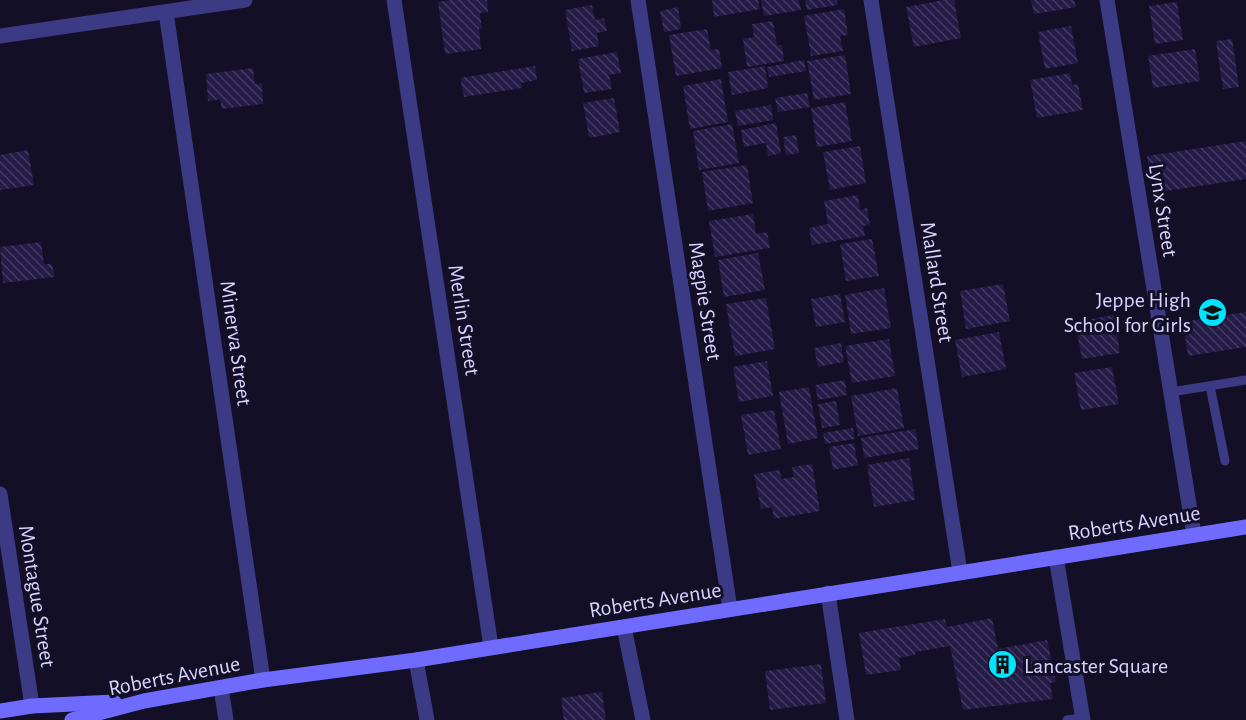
<svg xmlns="http://www.w3.org/2000/svg" width="1246" height="720" font-family="'Alegreya Sans',sans-serif">
<defs>
<pattern id="building-back-hatch" width="6" height="6" patternUnits="userSpaceOnUse" patternTransform="scale(1.5)"><rect width="6" height="6" fill="#241b47"/><path d="M-1 5l2 2M0 0l6 6M5-1l2 2" fill="none" stroke="#433b63"/></pattern>
</defs>
<rect width="100%" height="100%" fill="#130f26"/>
<g fill="url(#building-back-hatch)">
<polygon points="451,0 487,0 488,12 480,13 482,29 479,28 481,49 445,54 438,2"/>
<polygon points="712,0 758,0 760,9 714,17"/>
<polygon points="761,0 799,0 801,10 764,16"/>
<polygon points="805,0 837,0 838,5 807,10"/>
<polygon points="944,0 954,0 961,38 914,47 906,7"/>
<polygon points="1031,0 1074,0 1076,7 1034,14"/>
<polygon points="1177,2 1183,40 1155,44 1149,6"/>
<polygon points="592,5 595,20 604,18 607,31 597,33 599,46 572,51 565,10"/>
<polygon points="678,7 681,29 664,32 660,11"/>
<polygon points="844,9 848,35 840,36 843,51 811,56 804,16"/>
<polygon points="773,21 777,45 782,45 784,61 747,67 743,39 754,37 752,24"/>
<polygon points="1071,26 1078,63 1045,69 1038,32"/>
<polygon points="707,29 711,50 719,49 722,68 676,76 669,35"/>
<polygon points="1232,39 1239,87 1223,89 1216,41"/>
<polygon points="1195,49 1200,81 1153,88 1148,56"/>
<polygon points="617,52 621,73 609,75 612,89 584,93 578,59"/>
<polygon points="845,55 851,94 814,100 807,61"/>
<polygon points="804,60 806,71 769,77 767,67"/>
<polygon points="535,66 537,80 521,83 522,88 464,97 460,78"/>
<polygon points="765,66 768,88 732,95 728,72"/>
<polygon points="253,68 255,84 262,83 263,104 222,109 220,99 208,101 206,74"/>
<polygon points="1070,73 1072,85 1078,84 1083,110 1037,118 1030,80"/>
<polygon points="721,79 728,122 690,129 683,86"/>
<polygon points="807,93 810,107 778,112 775,98"/>
<polygon points="614,98 620,132 589,138 583,103"/>
<polygon points="845,102 852,141 817,147 811,108"/>
<polygon points="771,105 773,120 738,126 735,111"/>
<polygon points="776,123 781,153 768,156 766,143 744,147 741,130"/>
<polygon points="732,124 739,163 699,170 693,131"/>
<polygon points="796,135 799,153 786,155 783,137"/>
<polygon points="1246,141 1246,179 1153,193 1147,156"/>
<polygon points="860,146 866,183 830,190 823,152"/>
<polygon points="28,150 34,185 0,190 0,155"/>
<polygon points="747,165 753,203 708,211 702,172"/>
<polygon points="858,195 860,210 867,208 870,225 863,226 865,236 812,245 809,228 828,224 824,201"/>
<polygon points="753,214 756,234 767,232 770,248 715,257 709,221"/>
<polygon points="872,239 879,276 846,281 840,244"/>
<polygon points="41,242 44,264 52,264 55,277 3,283 0,247"/>
<polygon points="758,253 765,290 724,297 718,260"/>
<polygon points="1003,284 1010,321 966,329 960,291"/>
<polygon points="884,288 891,328 851,334 845,295"/>
<polygon points="840,294 845,322 816,327 811,299"/>
<polygon points="766,298 775,349 735,356 726,304"/>
<polygon points="1246,312 1246,347 1188,356 1183,322"/>
<polygon points="1114,315 1120,353 1082,359 1075,322"/>
<polygon points="999,332 1006,369 962,377 955,340"/>
<polygon points="889,339 895,376 852,383 845,346"/>
<polygon points="841,343 844,362 818,367 814,348"/>
<polygon points="767,361 773,396 739,402 733,367"/>
<polygon points="1112,367 1119,404 1081,410 1074,373"/>
<polygon points="845,380 847,395 818,400 815,385"/>
<polygon points="809,387 818,438 788,444 779,392"/>
<polygon points="897,388 904,428 858,436 851,396"/>
<polygon points="836,401 840,425 822,428 818,404"/>
<polygon points="774,410 781,449 748,455 741,415"/>
<polygon points="853,428 855,439 825,444 823,433"/>
<polygon points="915,429 919,449 864,458 861,438"/>
<polygon points="854,443 858,465 833,470 829,447"/>
<polygon points="909,458 915,500 874,507 867,465"/>
<polygon points="812,464 820,511 774,519 772,507 761,509 754,474 780,470 781,479 794,477 792,467"/>
<polygon points="992,618 998,649 1047,640 1056,682 1050,683 1053,699 963,710 950,646 915,652 915,655 899,658 901,670 866,675 859,633 945,619 947,627"/>
<polygon points="821,664 826,703 770,710 765,671"/>
<polygon points="602,692 606,720 564,720 561,698"/>
</g>
<g fill="none" stroke-linecap="round" stroke-linejoin="round">
<g stroke="#3d3a85" stroke-width="9">
<polyline points="1210,386 1225,461"/>
<polyline points="1171,392 1246,380"/>
<polyline points="1067,720 1083,718"/>
</g>
<g stroke="#3d3a85" stroke-width="15">
<polyline points="394,0 491,647"/>
<polyline points="638,0 730,609"/>
<polyline points="871,0 960,572"/>
<polyline points="1107,0 1194,535"/>
<polyline points="166,12 263,680"/>
<polyline points="0,36 245,0"/>
<polyline points="0,494 32,706"/>
<polyline points="1056,557 1083,720"/>
<polyline points="828,593 847,720"/>
<polyline points="624,627 643,720"/>
<polyline points="416,660 427,720"/>
<polyline points="221,688 226,720"/>
</g>
<g stroke="#6f6bff" stroke-width="15">
<polyline points="0,711 32,706 114,702"/>
<polyline points="72,720 144,701 263,680 416,660 1246,527"/>
</g>
</g>
<defs>
<symbol id="school-disc" viewBox="-11 -11 22 22"><circle r="9.5" fill="#00e5ff" stroke="#130f26"/><path d="M0-5L7-2L0 1L-7-2ZM-4 1L0 2.5L4 1V4Q0 6-4 4Z" fill="#111"/></symbol>
<symbol id="building-disc" viewBox="-11 -11 22 22"><circle r="9.5" fill="#00e5ff" stroke="#130f26"/><path d="M-4-6H4V6H1V3H-1V6H-4ZM-2.5-4.3h1.7v1.8h-1.7ZM.8-4.3h1.7v1.8H.8ZM-2.5-1h1.7V.8h-1.7ZM.8-1h1.7V.8H.8Z" fill="#111"/></symbol>
</defs>
<g fill-rule="evenodd">
<use href="#school-disc" x="1196" y="296" width="33" height="33"/>
<use href="#building-disc" x="986" y="648" width="33" height="33"/>
</g>
<g text-anchor="middle" stroke-width="6" stroke-linejoin="round" paint-order="stroke">
<g font-size="22" fill="#d9d4ff" stroke="#130f26">
<text transform="translate(1164 210) rotate(81)" y="8">Lynx Street</text>
<text transform="translate(938 282) rotate(81)" y="8">Mallard Street</text>
<text transform="translate(706 301) rotate(81)" y="8">Magpie Street</text>
<text transform="translate(465 320) rotate(81)" y="8">Merlin Street</text>
<text transform="translate(237 343) rotate(82)" y="8">Minerva Street</text>
<text transform="translate(1134 522) rotate(-9)" y="8">Roberts Avenue</text>
<text transform="translate(38 596) rotate(81)" y="8">Montague Street</text>
<text transform="translate(655 599) rotate(-9)" y="8">Roberts Avenue</text>
<text transform="translate(174 675) rotate(-11)" y="8">Roberts Avenue</text>
</g>
<g font-size="22" fill="#d9d4ff" stroke="#130f26" text-anchor="end">
<text x="1191" y="307">Jeppe High<tspan x="1191" dy="25">School for Girls</tspan></text>
<text x="1024" y="673" text-anchor="start">Lancaster Square</text>
</g>
</g>
</svg>
